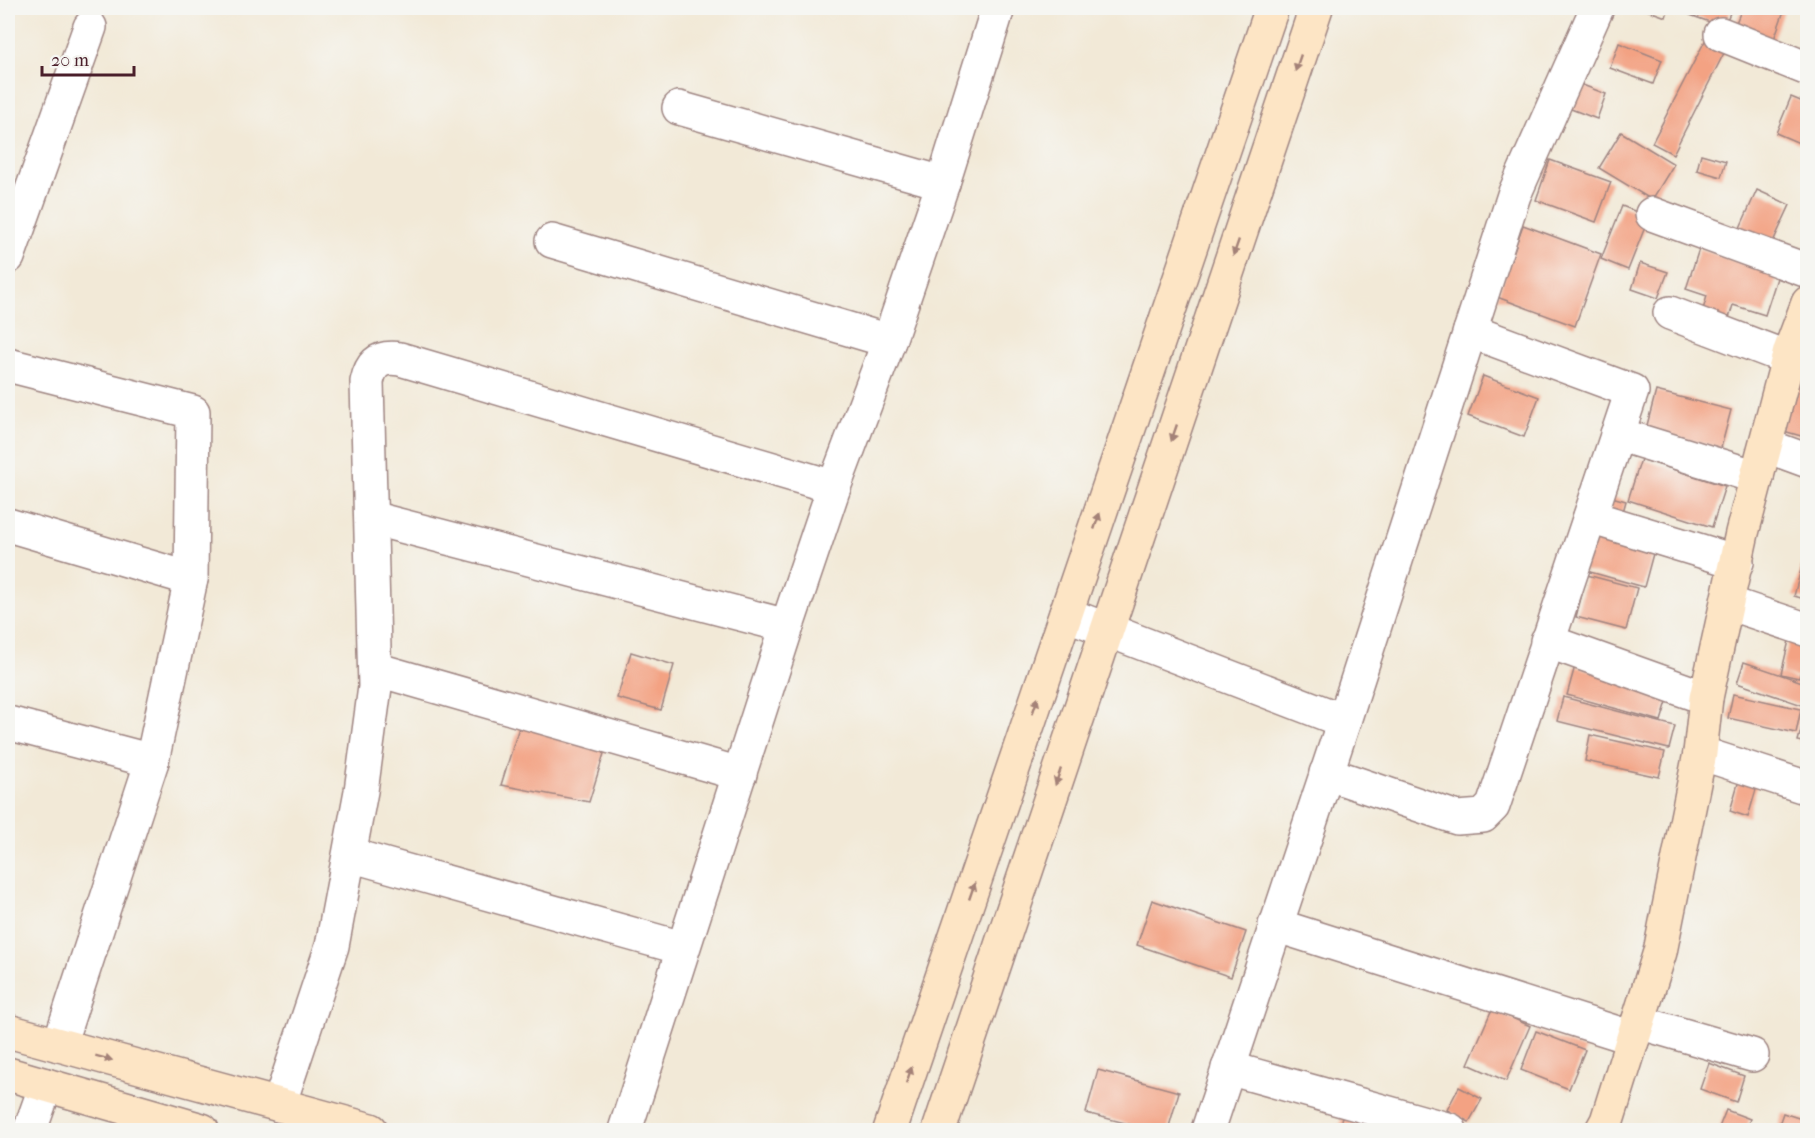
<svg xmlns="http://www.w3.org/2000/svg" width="1815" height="1138" font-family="'IM FELL French Canon',serif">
<rect width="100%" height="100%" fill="#f6f6f2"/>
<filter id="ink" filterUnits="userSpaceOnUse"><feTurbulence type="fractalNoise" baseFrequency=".0167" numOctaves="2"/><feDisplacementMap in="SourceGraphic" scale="12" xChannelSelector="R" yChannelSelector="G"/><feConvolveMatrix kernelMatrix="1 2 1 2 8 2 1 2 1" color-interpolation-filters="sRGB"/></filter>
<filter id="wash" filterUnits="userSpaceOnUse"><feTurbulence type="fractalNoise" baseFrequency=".008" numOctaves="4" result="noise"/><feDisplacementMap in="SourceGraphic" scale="24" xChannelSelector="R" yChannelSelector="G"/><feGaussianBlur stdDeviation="1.35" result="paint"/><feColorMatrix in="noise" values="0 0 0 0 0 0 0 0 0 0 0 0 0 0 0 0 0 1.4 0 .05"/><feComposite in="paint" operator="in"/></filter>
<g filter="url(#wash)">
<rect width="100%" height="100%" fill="#f2e9d7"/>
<g id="blocks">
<g fill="#f3a283">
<polygon points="1641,8 1669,8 1666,17"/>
<polygon points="1693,8 1732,8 1724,27 1690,15"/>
<polygon points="1742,8 1785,8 1773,42 1734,28"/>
<polygon points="1709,33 1728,45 1673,154 1652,143"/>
<polygon points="1619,43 1662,60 1653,84 1610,68"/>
<polygon points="1580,84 1606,94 1597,119 1571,109"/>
<polygon points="1791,97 1808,104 1806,146 1776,133"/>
<polygon points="1621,132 1674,164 1652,200 1599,168"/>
<polygon points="1701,154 1726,161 1721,177 1697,170"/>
<polygon points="1550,160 1611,182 1596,222 1536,200"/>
<polygon points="1757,190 1790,205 1772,244 1739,230"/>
<polygon points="1622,206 1649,217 1628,270 1601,259"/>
<polygon points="1523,225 1601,254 1575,326 1497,297"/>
<polygon points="1699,249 1778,275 1765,315 1733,305 1726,328 1700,320 1707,296 1686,289"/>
<polygon points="1640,263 1668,272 1658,298 1632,289"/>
<polygon points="1799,369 1808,371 1808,438 1780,430"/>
<polygon points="1483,376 1539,397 1524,437 1468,416"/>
<polygon points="1656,391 1731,410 1721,448 1646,429"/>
<polygon points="1641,459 1725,486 1712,527 1628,500"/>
<polygon points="1601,494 1626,501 1620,523"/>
<polygon points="1593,533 1654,550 1644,587 1583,570"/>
<polygon points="1807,547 1808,547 1808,600 1794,596"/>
<polygon points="1587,575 1637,588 1626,630 1576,617"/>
<polygon points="1792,628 1808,643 1799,678 1781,674"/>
<polygon points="631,652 674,665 661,710 617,698"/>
<polygon points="1744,662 1808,684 1808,707 1737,683"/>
<polygon points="1575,666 1670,692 1661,721 1567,695"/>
<polygon points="1733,694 1801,709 1796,733 1728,718"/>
<polygon points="1563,697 1675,726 1669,749 1557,721"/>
<polygon points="1807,708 1808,708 1808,743 1798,741"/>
<polygon points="520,724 606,747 589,802 501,785"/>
<polygon points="1590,735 1665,752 1659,777 1585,761"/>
<polygon points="1739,780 1757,786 1748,817 1730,811"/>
<polygon points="1152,900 1246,932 1231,977 1137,945"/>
<polygon points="1492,1009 1530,1026 1506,1081 1468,1064"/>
<polygon points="1536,1031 1585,1050 1569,1089 1521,1070"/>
<polygon points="1709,1063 1744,1076 1736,1102 1700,1089"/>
<polygon points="1098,1070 1179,1092 1168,1130 1152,1130 1086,1113"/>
<polygon points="1459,1087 1482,1099 1469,1122 1447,1110"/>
<polygon points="1347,1106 1381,1120 1376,1130 1337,1130"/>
<polygon points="1726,1110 1750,1119 1746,1130 1718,1130"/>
<polygon points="1783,1113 1808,1121 1808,1130 1777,1130"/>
</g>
</g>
</g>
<g filter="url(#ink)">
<use href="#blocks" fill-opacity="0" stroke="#9e8481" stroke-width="1.5"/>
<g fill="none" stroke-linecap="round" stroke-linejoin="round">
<defs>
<g id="street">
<polyline points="1721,34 1808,69"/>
<polyline points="679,108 943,183"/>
<polyline points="1652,214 1808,271"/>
<polyline points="552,241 889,341"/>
<polyline points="8,257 90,27"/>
<polyline points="1670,313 1788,358"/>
<polyline points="8,365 193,412 191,579 152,761 59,1045"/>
<polyline points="1617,434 1757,477"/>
<polyline points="1767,446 1808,461"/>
<polyline points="1590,517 1737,562"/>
<polyline points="371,518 787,626"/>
<polyline points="8,525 191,579"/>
<polyline points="1728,603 1808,630"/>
<polyline points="1066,614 1344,721"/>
<polyline points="1547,641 1706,698"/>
<polyline points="375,669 740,774"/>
<polyline points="8,723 152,761"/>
<polyline points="1700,753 1808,788"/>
<polyline points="1326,773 1457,818 1483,816 1493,806 1632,391 1470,331"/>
<polyline points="350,855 682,948"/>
<polyline points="1275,925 1633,1038"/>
<polyline points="1638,1022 1752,1055"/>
<polyline points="1228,1068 1450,1130"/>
<path d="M 279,1105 L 332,946 L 361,791 L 375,687 L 367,382 C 371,363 380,356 400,359 L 834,487"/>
<polyline points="30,1130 46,1085"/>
<polyline points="625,1130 787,626 834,487 889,341 943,183 998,8"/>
<polyline points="1208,1130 1344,721 1514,195 1597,8"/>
</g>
<g id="secondary">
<polyline points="8,1031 371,1130"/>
<polyline points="8,1074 202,1130"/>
<polyline points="890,1130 1272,8"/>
<polyline points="939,1130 1316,8"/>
<polyline points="1602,1130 1607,1121 1660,952 1700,753 1706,698 1742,533 1790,351 1808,303"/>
</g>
</defs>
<use href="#street" stroke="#9e8481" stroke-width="36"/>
<use href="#secondary" stroke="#9e8481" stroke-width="36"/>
<use href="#street" stroke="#fff" stroke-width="33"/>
<use href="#secondary" stroke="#fde5c5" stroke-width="33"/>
</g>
<defs><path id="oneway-solid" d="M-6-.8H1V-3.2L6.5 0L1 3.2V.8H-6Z" transform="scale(1.5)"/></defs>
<g fill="#a48278">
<use href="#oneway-solid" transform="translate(1298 63) rotate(109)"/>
<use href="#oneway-solid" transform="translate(1236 248) rotate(109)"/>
<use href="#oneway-solid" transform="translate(1174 433) rotate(109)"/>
<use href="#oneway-solid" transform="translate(1097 521) rotate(-71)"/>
<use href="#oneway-solid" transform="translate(1035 706) rotate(-71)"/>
<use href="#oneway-solid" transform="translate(1058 777) rotate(109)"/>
<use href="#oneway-solid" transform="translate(972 891) rotate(-71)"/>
<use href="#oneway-solid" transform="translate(104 1058) rotate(15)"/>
<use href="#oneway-solid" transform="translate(909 1075) rotate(-71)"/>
</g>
</g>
<rect width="1815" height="1138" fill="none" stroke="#f6f6f2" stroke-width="30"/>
<path d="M42 66v9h92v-9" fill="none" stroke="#4a1f2b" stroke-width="3"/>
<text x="51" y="66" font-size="18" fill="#4a1f2b" stroke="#f6f6f2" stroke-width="4.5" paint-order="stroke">20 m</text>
</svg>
